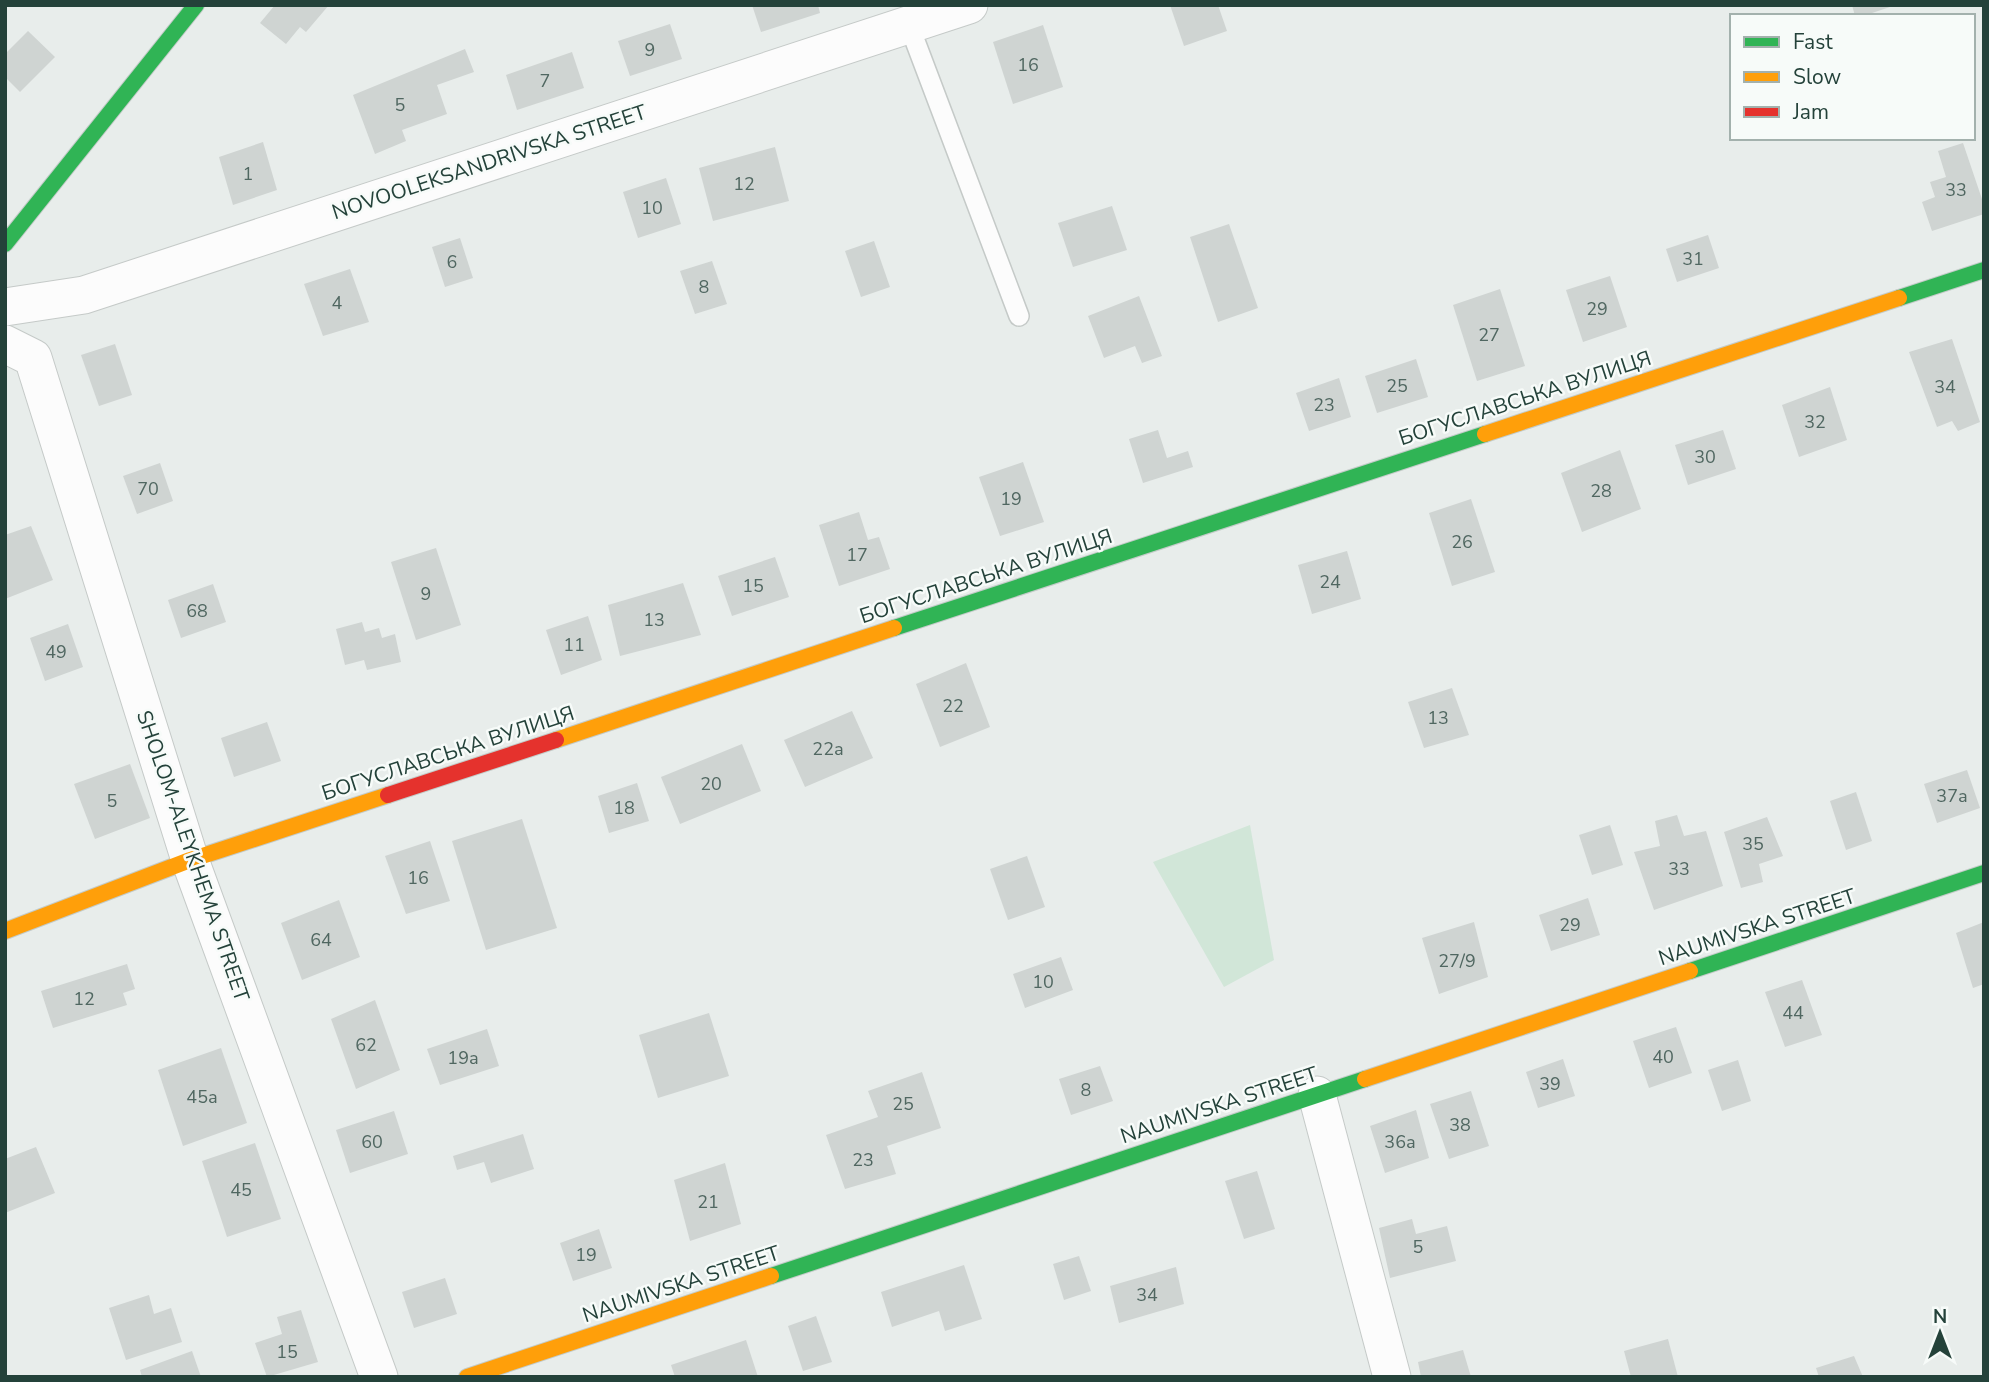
<svg xmlns="http://www.w3.org/2000/svg" width="1989" height="1382" font-family="'Nunito Sans',sans-serif">
<rect width="100%" height="100%" fill="#e8edeb"/>
<polygon fill="#d1e6d8" points="1250,825 1274,960 1224,987 1153,862"/>
<g fill="#cfd4d2">
<polygon points="275,5 329,5 306,32 300,27 286,44 260,23"/>
<polygon points="752,5 818,5 820,13 761,32"/>
<polygon points="1170,5 1218,5 1227,31 1184,46"/>
<polygon points="1852,5 1893,5 1893,6 1863,16 1855,16"/>
<polygon points="670,24 682,59 630,76 618,41"/>
<polygon points="1043,25 1063,87 1013,104 993,42"/>
<polygon points="28,31 55,57 20,92 5,77 5,54"/>
<polygon points="465,49 474,72 437,85 447,114 402,130 406,141 375,154 353,95"/>
<polygon points="572,52 584,88 517,110 506,75"/>
<polygon points="263,142 277,190 233,205 219,157"/>
<polygon points="1963,143 1984,205 1984,214 1932,231 1922,202 1935,197 1930,182 1946,177 1938,151"/>
<polygon points="775,147 789,201 713,221 699,168"/>
<polygon points="666,178 681,224 638,238 623,192"/>
<polygon points="1112,206 1127,250 1073,267 1058,223"/>
<polygon points="1229,224 1258,308 1218,322 1190,237"/>
<polygon points="1708,235 1719,268 1677,282 1666,249"/>
<polygon points="460,238 473,278 445,287 432,247"/>
<polygon points="874,241 890,287 861,297 845,251"/>
<polygon points="712,261 727,304 695,314 680,271"/>
<polygon points="350,269 369,322 323,336 304,284"/>
<polygon points="1610,276 1627,327 1583,342 1566,290"/>
<polygon points="1500,289 1525,366 1477,381 1453,305"/>
<polygon points="1139,296 1162,356 1142,363 1135,346 1104,358 1088,316"/>
<polygon points="1952,339 1980,422 1958,431 1952,421 1937,427 1909,352"/>
<polygon points="115,344 132,395 99,406 81,355"/>
<polygon points="1416,359 1428,397 1377,413 1365,376"/>
<polygon points="1339,378 1351,417 1309,431 1296,393"/>
<polygon points="1830,387 1847,440 1799,457 1782,405"/>
<polygon points="1158,430 1167,458 1188,451 1193,467 1143,483 1129,439"/>
<polygon points="1723,430 1736,469 1688,485 1675,445"/>
<polygon points="1620,450 1641,509 1582,532 1561,473"/>
<polygon points="1023,462 1044,522 1000,536 979,477"/>
<polygon points="160,463 173,501 137,514 123,476"/>
<polygon points="1471,499 1495,572 1452,586 1429,513"/>
<polygon points="859,512 868,540 879,537 890,569 839,586 819,525"/>
<polygon points="31,526 53,580 5,599 5,535"/>
<polygon points="436,548 461,625 416,640 391,562"/>
<polygon points="1347,551 1361,599 1312,614 1298,565"/>
<polygon points="775,557 789,597 732,616 718,576"/>
<polygon points="683,583 701,635 620,656 608,605"/>
<polygon points="213,584 226,622 181,638 168,600"/>
<polygon points="588,616 602,660 561,675 546,630"/>
<polygon points="362,622 365,632 379,628 382,638 395,634 401,662 367,670 364,660 345,665 336,629"/>
<polygon points="68,624 83,667 45,681 30,638"/>
<polygon points="966,663 990,727 940,747 916,684"/>
<polygon points="1452,688 1469,735 1424,748 1408,702"/>
<polygon points="852,711 873,758 805,787 784,740"/>
<polygon points="267,722 281,761 234,777 221,738"/>
<polygon points="742,744 761,791 680,824 661,777"/>
<polygon points="130,764 150,818 95,839 74,784"/>
<polygon points="1967,770 1980,808 1937,823 1924,784"/>
<polygon points="637,783 649,821 609,833 598,796"/>
<polygon points="1856,792 1872,841 1846,850 1830,801"/>
<polygon points="1677,815 1684,836 1706,831 1723,886 1654,910 1634,852 1660,846 1655,821"/>
<polygon points="1767,817 1783,856 1759,864 1763,882 1741,888 1724,832"/>
<polygon points="522,819 557,928 486,950 452,841"/>
<polygon points="1610,825 1623,865 1592,875 1579,835"/>
<polygon points="430,841 450,901 406,914 385,856"/>
<polygon points="1027,856 1045,907 1008,920 990,869"/>
<polygon points="1588,898 1600,935 1551,951 1539,915"/>
<polygon points="339,900 360,957 302,980 281,923"/>
<polygon points="1474,922 1488,977 1439,994 1422,938"/>
<polygon points="1984,922 1984,984 1973,988 1956,933"/>
<polygon points="1061,957 1073,990 1025,1008 1013,974"/>
<polygon points="127,964 135,989 123,993 127,1005 53,1028 41,991"/>
<polygon points="1802,980 1822,1035 1785,1047 1765,992"/>
<polygon points="375,1000 400,1070 356,1089 331,1019"/>
<polygon points="709,1013 729,1076 658,1098 639,1035"/>
<polygon points="1676,1027 1692,1073 1649,1088 1633,1041"/>
<polygon points="487,1029 499,1066 440,1085 427,1049"/>
<polygon points="221,1048 247,1123 183,1146 158,1070"/>
<polygon points="1563,1059 1575,1096 1538,1108 1526,1072"/>
<polygon points="1738,1060 1751,1101 1722,1111 1708,1070"/>
<polygon points="1100,1066 1113,1101 1071,1115 1059,1079"/>
<polygon points="922,1072 941,1128 887,1146 896,1174 845,1189 826,1135 878,1117 868,1091"/>
<polygon points="1471,1091 1489,1146 1449,1159 1430,1104"/>
<polygon points="1416,1110 1429,1158 1385,1173 1370,1126"/>
<polygon points="394,1111 408,1154 350,1173 336,1130"/>
<polygon points="523,1134 534,1169 491,1183 484,1162 457,1170 453,1156"/>
<polygon points="255,1143 281,1219 227,1237 202,1161"/>
<polygon points="36,1147 55,1193 5,1213 5,1159"/>
<polygon points="725,1163 741,1224 690,1241 674,1180"/>
<polygon points="1257,1171 1275,1229 1244,1239 1225,1181"/>
<polygon points="1412,1219 1416,1234 1447,1226 1456,1261 1390,1278 1379,1228"/>
<polygon points="599,1229 612,1268 573,1281 560,1243"/>
<polygon points="1079,1256 1091,1291 1064,1300 1053,1264"/>
<polygon points="964,1265 982,1319 945,1331 939,1311 892,1327 881,1292"/>
<polygon points="1176,1267 1184,1304 1119,1323 1110,1286"/>
<polygon points="445,1278 457,1314 414,1328 402,1292"/>
<polygon points="149,1295 154,1314 171,1308 182,1342 126,1360 109,1308"/>
<polygon points="301,1310 318,1362 267,1377 255,1343 282,1334 277,1317"/>
<polygon points="816,1316 832,1362 803,1371 788,1326"/>
<polygon points="1668,1339 1678,1377 1631,1377 1624,1351"/>
<polygon points="746,1340 758,1377 675,1377 671,1365"/>
<polygon points="1463,1350 1471,1377 1421,1377 1418,1362"/>
<polygon points="192,1351 201,1377 142,1377 140,1370"/>
<polygon points="1854,1356 1863,1377 1819,1377 1816,1368"/>
</g>
<g fill="none" stroke-linecap="round" stroke-linejoin="round">
<defs>
<polyline id="lane" points="909,25 1019,316"/>
<g id="street">
<polyline points="5,307 84,295 969,5"/>
<polyline points="5,344 33,358 190,860 379,1377"/>
<polyline points="1317,1095 1392,1377"/>
</g>
<g id="fast">
<polyline points="5,244 196,5"/>
<polyline points="1899,298 1984,270"/>
<polyline points="894,628 1485,434"/>
<polyline points="1690,971 1984,873"/>
<polyline points="771,1276 1365,1079"/>
</g>
<g id="slow">
<polyline points="1485,434 1899,298"/>
<polyline points="556,740 894,628"/>
<polyline points="5,931 190,860 388,795"/>
<polyline points="1365,1079 1690,971"/>
<polyline points="467,1377 771,1276"/>
</g>
<polyline id="jam" points="388,795 556,740"/>
</defs>
<use href="#lane" stroke="#c5cac8" stroke-width="22"/>
<use href="#street" stroke="#c5cac8" stroke-width="39"/>
<use href="#fast" stroke="#c3cbc8" stroke-width="18"/>
<use href="#slow" stroke="#c3cbc8" stroke-width="18"/>
<use href="#jam" stroke="#c3cbc8" stroke-width="18"/>
<use href="#lane" stroke="#fcfcfc" stroke-width="19"/>
<use href="#street" stroke="#fcfcfc" stroke-width="37"/>
<use href="#fast" stroke="#30b455" stroke-width="16"/>
<use href="#slow" stroke="#ff9f0a" stroke-width="16"/>
<use href="#jam" stroke="#e5322d" stroke-width="16"/>
</g>
<g text-anchor="middle" stroke-width="5" stroke-linejoin="round" paint-order="stroke">
<g font-size="18" fill="#506761">
<text x="650" y="56">9</text>
<text x="1028" y="71">16</text>
<text x="545" y="87">7</text>
<text x="400" y="111">5</text>
<text x="248" y="180">1</text>
<text x="744" y="190">12</text>
<text x="1956" y="196">33</text>
<text x="652" y="214">10</text>
<text x="1693" y="265">31</text>
<text x="452" y="268">6</text>
<text x="704" y="293">8</text>
<text x="337" y="309">4</text>
<text x="1597" y="315">29</text>
<text x="1489" y="341">27</text>
<text x="1397" y="392">25</text>
<text x="1945" y="393">34</text>
<text x="1324" y="411">23</text>
<text x="1815" y="428">32</text>
<text x="1705" y="463">30</text>
<text x="148" y="495">70</text>
<text x="1601" y="497">28</text>
<text x="1011" y="505">19</text>
<text x="1462" y="548">26</text>
<text x="857" y="561">17</text>
<text x="1330" y="588">24</text>
<text x="753" y="592">15</text>
<text x="426" y="600">9</text>
<text x="197" y="617">68</text>
<text x="654" y="626">13</text>
<text x="574" y="651">11</text>
<text x="56" y="658">49</text>
<text x="953" y="712">22</text>
<text x="1438" y="724">13</text>
<text x="828" y="755">22а</text>
<text x="711" y="790">20</text>
<text x="1952" y="802">37а</text>
<text x="112" y="807">5</text>
<text x="624" y="814">18</text>
<text x="1753" y="850">35</text>
<text x="1679" y="875">33</text>
<text x="418" y="884">16</text>
<text x="1570" y="931">29</text>
<text x="321" y="946">64</text>
<text x="1457" y="967">27/9</text>
<text x="1043" y="988">10</text>
<text x="84" y="1005">12</text>
<text x="1793" y="1019">44</text>
<text x="366" y="1051">62</text>
<text x="1663" y="1063">40</text>
<text x="463" y="1064">19а</text>
<text x="1550" y="1090">39</text>
<text x="1086" y="1096">8</text>
<text x="202" y="1103">45а</text>
<text x="903" y="1110">25</text>
<text x="1460" y="1131">38</text>
<text x="372" y="1148">60</text>
<text x="1400" y="1148">36а</text>
<text x="863" y="1166">23</text>
<text x="241" y="1196">45</text>
<text x="708" y="1208">21</text>
<text x="1418" y="1253">5</text>
<text x="586" y="1261">19</text>
<text x="1147" y="1301">34</text>
<text x="287" y="1358">15</text>
</g>
<g font-size="21" fill="#24423a" stroke="#f7fbf9">
<text transform="translate(489 162) rotate(-18)" y="7">NOVOOLEKSANDRIVSKA STREET</text>
<text transform="translate(1525 398) rotate(-18)" y="7">БОГУСЛАВСЬКА ВУЛИЦЯ</text>
<text transform="translate(986 576) rotate(-18)" y="7">БОГУСЛАВСЬКА ВУЛИЦЯ</text>
<text transform="translate(448 753) rotate(-18)" y="7">БОГУСЛАВСЬКА ВУЛИЦЯ</text>
<text transform="translate(193 856) rotate(71)" y="7">SHOLOM-ALEYKHEMA STREET</text>
<text transform="translate(1757 927) rotate(-18)" y="7">NAUMIVSKA STREET</text>
<text transform="translate(1219 1105) rotate(-18)" y="7">NAUMIVSKA STREET</text>
<text transform="translate(681 1284) rotate(-18)" y="7">NAUMIVSKA STREET</text>
</g>
</g>
<rect width="1989" height="1382" fill="none" stroke="#24423a" stroke-width="14"/>
<rect x="1730" y="14" width="245" height="126" fill="#f7fbf9" stroke="#a3b1ad" stroke-width="2"/>
<rect x="1744" y="37" width="35" height="10" fill="#30b455" stroke="#a3b1ad" stroke-width="2"/>
<text x="1793" y="49" font-size="21" fill="#24423a">Fast</text>
<rect x="1744" y="72" width="35" height="10" fill="#ff9f0a" stroke="#a3b1ad" stroke-width="2"/>
<text x="1793" y="84" font-size="21" fill="#24423a">Slow</text>
<rect x="1744" y="107" width="35" height="10" fill="#e5322d" stroke="#a3b1ad" stroke-width="2"/>
<text x="1793" y="119" font-size="21" fill="#24423a">Jam</text>
<g transform="translate(1940 1333)" stroke="#f7fbf9" stroke-width="5" paint-order="stroke">
<path d="M0-5L12 26L0 18L-12 26Z" fill="#24423a"/>
<text y="-10" font-size="19" font-weight="bold" text-anchor="middle" fill="#24423a">N</text>
</g>
</svg>
